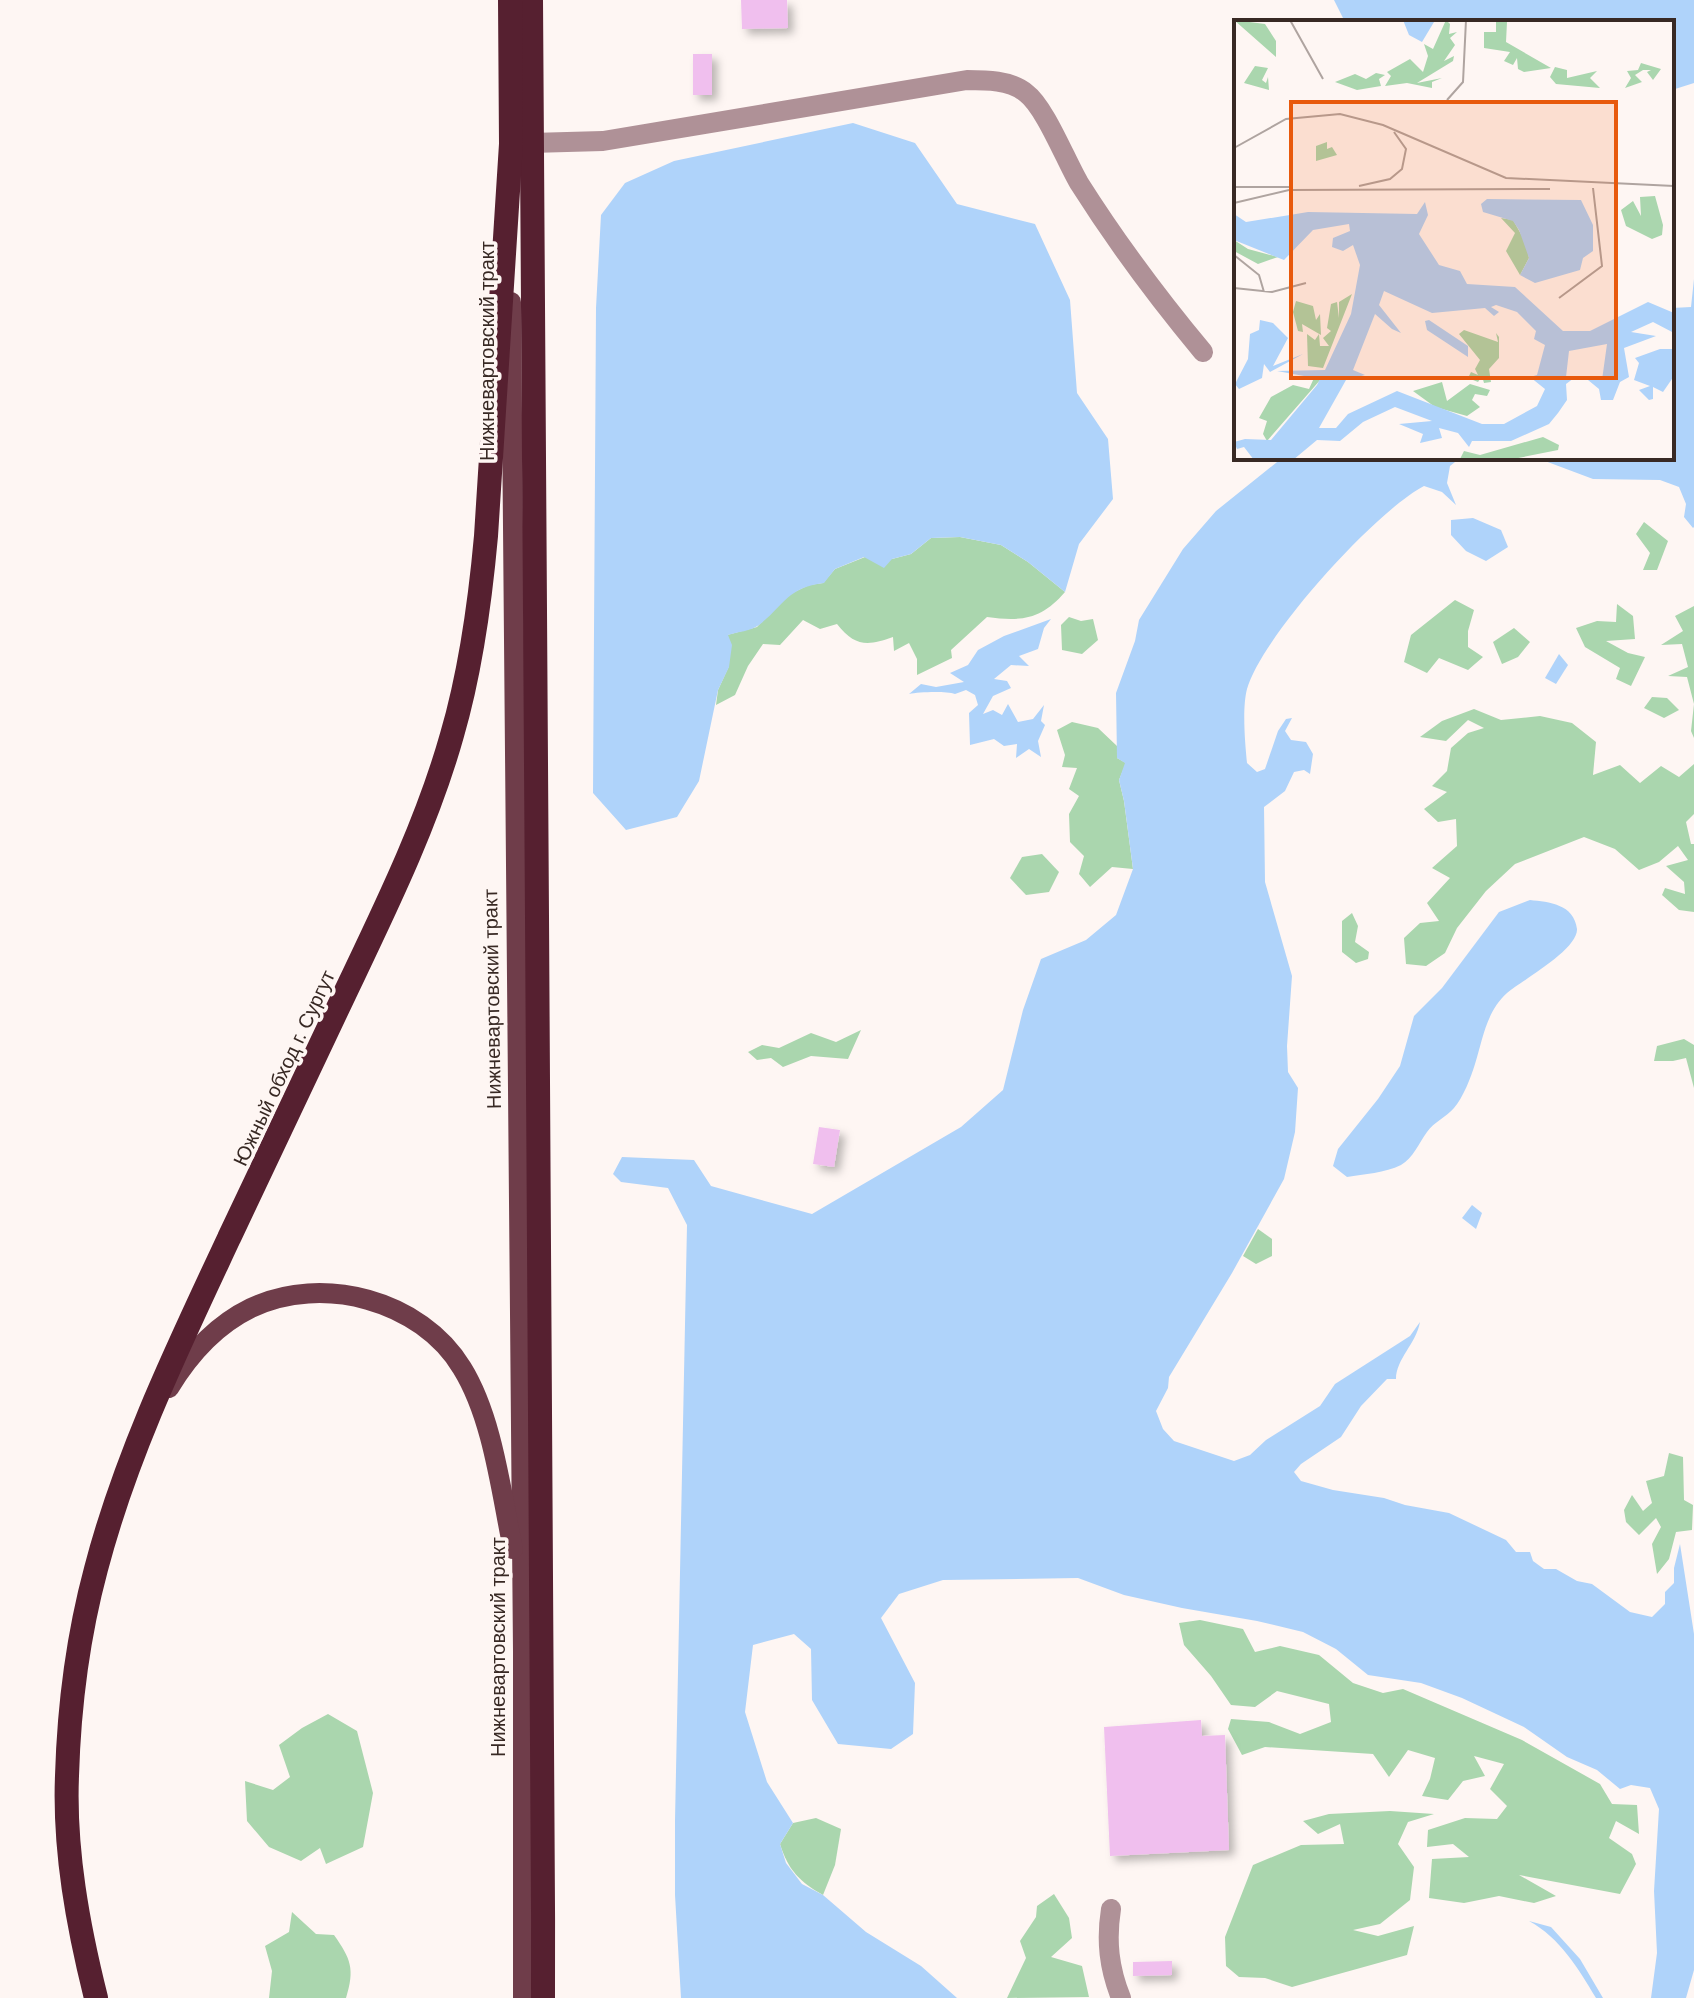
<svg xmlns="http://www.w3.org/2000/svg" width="1694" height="1998" font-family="Arial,sans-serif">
<defs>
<filter id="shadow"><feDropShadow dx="5.5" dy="5.5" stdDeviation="4" flood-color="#0004"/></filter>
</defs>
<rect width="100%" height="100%" fill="#fef6f3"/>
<g fill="#aad6ae">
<polygon points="1644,522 1668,541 1657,570 1643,570 1650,553 1636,534"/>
<path d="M 960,537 L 1001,545 L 1028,562 L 1065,592 C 1042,619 1022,622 987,617 L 951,650 L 952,658 L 917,675 L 917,659 L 909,643 L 894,651 L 893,637 C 868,646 855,647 837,624 L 820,629 L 803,620 L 780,645 L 763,644 L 748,666 L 735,695 L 716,705 L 718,690 L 729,666 L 727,635 L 757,627 L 784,597 L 809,585 L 823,583 L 835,569 L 865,557 L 892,559 L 911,554 L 931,538 Z"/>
<polygon points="1455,600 1474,610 1468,631 1468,647 1483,657 1468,670 1439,658 1427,673 1404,662 1411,635"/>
<polygon points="1617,604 1633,616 1635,639 1606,641 1628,653 1645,657 1631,686 1616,679 1620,668 1585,647 1576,628 1597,621 1616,622"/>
<polygon points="1694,606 1694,738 1691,731 1694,704 1687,677 1668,676 1688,667 1682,644 1661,645 1683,631 1675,616"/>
<polygon points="1069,617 1081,621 1093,619 1098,640 1082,654 1062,650 1061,625"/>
<polygon points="1514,628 1530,642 1518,657 1502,664 1493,642"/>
<polygon points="1652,697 1667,698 1679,710 1664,718 1644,708"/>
<polygon points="1474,709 1501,720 1540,716 1572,723 1596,742 1593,775 1620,765 1640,783 1661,766 1679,777 1694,764 1694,814 1686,822 1691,844 1694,844 1694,912 1679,910 1662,895 1665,888 1685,894 1684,882 1666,866 1688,860 1678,846 1659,862 1639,870 1615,849 1584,837 1515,864 1486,891 1457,928 1445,953 1426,966 1406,964 1404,938 1420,923 1439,921 1427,903 1450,878 1432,868 1457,846 1456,819 1438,822 1424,809 1447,792 1432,786 1447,771 1451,748 1468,733 1484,728 1468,720 1446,741 1420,737 1442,721"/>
<polygon points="1072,722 1098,728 1117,746 1117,758 1126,763 1119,780 1124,801 1133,869 1112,867 1090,887 1079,874 1084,856 1070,842 1069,814 1079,796 1069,789 1077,768 1062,767 1065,755 1057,730"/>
<polygon points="1042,854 1059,872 1049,892 1026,895 1010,878 1022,857"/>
<polygon points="1352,913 1358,926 1355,942 1369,952 1368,959 1356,963 1342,952 1342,921"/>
<polygon points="861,1030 848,1059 811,1056 783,1067 771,1058 757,1060 748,1052 762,1045 779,1048 811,1033 836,1042"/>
<polygon points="1684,1039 1694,1045 1694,1088 1686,1058 1673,1061 1654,1061 1657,1046"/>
<polygon points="1258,1229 1272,1239 1272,1256 1256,1264 1243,1256"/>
<polygon points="1669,1453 1683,1457 1684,1500 1693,1505 1692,1530 1676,1532 1669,1559 1657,1574 1652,1544 1661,1527 1656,1518 1639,1535 1626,1522 1624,1510 1632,1495 1643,1511 1652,1503 1646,1481 1664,1476"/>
<polygon points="1200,1620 1243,1629 1255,1652 1280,1646 1319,1655 1353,1683 1383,1693 1403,1689 1522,1740 1600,1784 1612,1804 1637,1805 1639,1834 1616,1821 1609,1838 1632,1854 1636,1864 1620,1894 1519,1875 1556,1896 1534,1903 1499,1896 1464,1903 1429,1898 1432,1859 1469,1857 1453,1844 1427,1847 1428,1830 1465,1818 1497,1819 1507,1806 1490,1789 1504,1764 1474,1756 1485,1776 1463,1781 1448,1800 1422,1796 1430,1779 1435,1758 1408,1750 1389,1777 1373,1754 1265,1747 1242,1755 1228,1729 1231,1719 1269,1722 1300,1734 1331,1722 1329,1704 1277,1691 1255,1707 1231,1705 1211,1676 1184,1645 1179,1623"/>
<polygon points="328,1714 357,1731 373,1793 363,1847 326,1864 320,1848 301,1861 269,1847 247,1821 245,1781 273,1790 290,1777 279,1745 302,1728"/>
<polygon points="1390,1811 1434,1814 1408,1822 1398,1844 1414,1867 1410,1900 1380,1924 1353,1930 1378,1936 1414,1926 1407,1955 1292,1987 1265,1978 1239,1977 1226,1966 1225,1937 1253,1865 1301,1845 1344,1844 1340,1824 1318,1834 1303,1821 1329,1814"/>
<path d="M 816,1818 L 841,1829 L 835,1865 L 823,1895 C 800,1882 788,1870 780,1844 L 793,1823 Z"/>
<polygon points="1054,1894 1069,1918 1072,1938 1051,1957 1082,1966 1089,1997 1007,1998 1026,1958 1020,1941 1036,1917 1037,1906"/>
<path d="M 292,1912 L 316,1934 L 334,1935 C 351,1959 355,1969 346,1998 L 269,1998 L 272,1971 L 265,1946 L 289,1932 Z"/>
</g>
<g fill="#afd3fa">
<polygon points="1334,0 1694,0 1694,83 1672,90 1672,22 1345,22"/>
<path d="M 853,123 L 915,143 L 957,204 L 1035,224 L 1070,300 L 1077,393 L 1108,439 L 1113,499 L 1079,544 L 1065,592 L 1028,562 L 1001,545 L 960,537 L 931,538 L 911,554 L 892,559 L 884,568 L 864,557 L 835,569 L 824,583 C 786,588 785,605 759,625 C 751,631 737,632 728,635 L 732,645 L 729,667 L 718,690 L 699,781 L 677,817 L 626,830 L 593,793 L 596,308 L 601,215 L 625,183 L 674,161 Z"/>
<polygon points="1694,279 1694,527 1693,528 1684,517 1686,504 1679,487 1660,480 1593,479 1537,458 1672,458 1672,308 1691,307"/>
<path d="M 1282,458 L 1460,458 L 1450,466 L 1447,483 L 1456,505 L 1442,492 L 1424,486 C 1376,511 1262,636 1247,689 C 1242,708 1245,743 1247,763 L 1257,772 L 1265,769 L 1278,731 L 1286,719 L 1292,718 L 1285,731 L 1291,740 L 1306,742 L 1313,754 L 1310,774 L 1304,770 L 1294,772 L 1285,791 L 1264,807 L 1265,882 L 1292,976 L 1287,1046 L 1288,1072 L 1298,1088 L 1295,1132 L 1284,1179 L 1232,1273 L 1169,1377 L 1168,1388 L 1156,1411 L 1163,1429 L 1174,1441 L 1234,1461 L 1250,1455 L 1266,1440 L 1320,1406 L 1335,1384 L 1410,1336 L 1420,1322 C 1416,1344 1396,1359 1396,1379 L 1387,1379 L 1361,1406 L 1341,1437 L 1301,1464 L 1294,1472 L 1301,1481 L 1333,1490 L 1384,1498 L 1405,1505 L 1449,1513 L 1506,1540 L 1516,1552 L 1530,1552 L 1533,1561 L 1544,1569 L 1556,1569 L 1577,1581 L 1592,1584 L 1630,1612 L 1652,1617 L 1665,1604 L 1665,1592 L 1674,1583 L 1674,1568 L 1680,1544 L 1694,1634 L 1694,1970 L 1686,1998 L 1651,1998 L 1657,1953 L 1654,1891 L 1659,1809 L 1650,1788 L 1631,1785 L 1620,1789 L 1597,1770 L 1567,1757 L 1524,1727 L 1462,1698 L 1421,1683 L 1368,1675 L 1336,1649 L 1303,1632 L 1257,1621 L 1182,1608 L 1124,1595 L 1078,1578 L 943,1580 L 899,1594 L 881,1618 L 915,1683 L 913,1734 L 891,1749 L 838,1744 L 812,1700 L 811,1649 L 794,1634 L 753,1645 L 745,1712 L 767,1782 L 793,1823 L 780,1844 L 786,1863 L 802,1884 L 823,1895 L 866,1932 L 921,1966 L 957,1998 L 681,1998 L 675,1895 L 675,1821 L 687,1225 L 668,1188 L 621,1182 L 613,1174 L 622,1157 L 694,1160 L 711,1186 L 812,1214 L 961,1127 L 1003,1090 L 1023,1010 L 1041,959 L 1086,940 L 1116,915 L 1133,869 L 1124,801 L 1119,780 L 1125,763 L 1117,758 L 1116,693 L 1135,641 L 1139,620 L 1183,549 L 1216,511 Z"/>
<polygon points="1473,518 1501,530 1508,547 1486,561 1466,551 1451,535 1451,520"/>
<path d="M 1051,619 L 1044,628 L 1038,649 L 1019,656 L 1029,666 L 1011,665 L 994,679 L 1007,681 L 1011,688 L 993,696 L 983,714 L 993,710 L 1002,715 L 1008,704 L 1018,722 L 1033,719 L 1044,705 L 1041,721 L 1045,725 L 1038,741 L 1041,757 L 1029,749 L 1016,758 L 1017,744 L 1004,746 L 994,739 L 970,745 L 969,713 L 978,705 L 975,695 L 966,690 L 955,694 C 946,691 919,692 909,694 L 921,684 L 936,687 L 964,682 L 950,673 L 968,665 L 978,650 L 1004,636 Z"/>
<polygon points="1559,654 1568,665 1556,684 1545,678"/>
<path d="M 1530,900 C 1549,902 1574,904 1577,929 C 1578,950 1521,981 1507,993 C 1486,1012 1483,1039 1475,1064 C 1471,1077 1463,1098 1454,1108 C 1446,1117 1434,1122 1427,1132 C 1419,1143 1413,1158 1401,1165 C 1385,1173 1364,1174 1347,1177 L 1333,1166 L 1338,1149 L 1378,1099 L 1400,1066 L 1414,1016 L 1442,988 L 1499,912 Z"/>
<polygon points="1472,1205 1482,1213 1476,1229 1462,1218"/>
<path d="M 1529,1921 L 1551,1927 L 1580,1959 L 1603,1998 L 1596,1998 C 1578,1968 1560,1938 1529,1921 Z"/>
</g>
<g fill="#f0bfee" filter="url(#shadow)">
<polygon points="741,0 787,0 788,28 742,29"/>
<rect x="693" y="54" width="19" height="41"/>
<polygon points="819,1127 840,1130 834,1167 813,1164"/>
<polygon points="1201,1720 1202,1736 1225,1735 1229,1850 1110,1856 1104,1727"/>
<polygon points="1172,1961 1172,1975 1133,1976 1133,1962"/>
</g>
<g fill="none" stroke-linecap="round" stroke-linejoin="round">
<g stroke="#af9197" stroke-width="20">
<path d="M 531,143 L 603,141 L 967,80 C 985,80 1011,80 1026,93 C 1045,107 1066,161 1079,183 C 1117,243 1158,298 1203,352"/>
<path d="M 1111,1909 C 1106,1941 1109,1968 1121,1998"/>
</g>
<g stroke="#6f3d4a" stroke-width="20">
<polyline points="511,302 523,1651 523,1998"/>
<path d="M 169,1388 C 189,1355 216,1325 251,1308 C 322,1274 421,1300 462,1368 C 493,1418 501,1492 513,1549"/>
</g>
<g stroke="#562030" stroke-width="24">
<path d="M 531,0 C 532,666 544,1332 543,1998"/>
<path d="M 96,1998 C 78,1926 64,1850 67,1776 C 69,1706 78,1636 96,1569 C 126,1454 179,1345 229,1238 C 268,1156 307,1074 345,993 C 385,909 427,824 452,735 C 471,670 480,603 486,536 L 511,144 L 510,0"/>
</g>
</g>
<g text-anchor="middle" stroke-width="7" stroke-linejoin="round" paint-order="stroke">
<g font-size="20" fill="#382924" stroke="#fef6f3">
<text transform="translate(487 351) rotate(-90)" y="7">Нижневартовский тракт</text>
<text transform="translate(492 999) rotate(-91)" y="7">Нижневартовский тракт</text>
<text transform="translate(284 1068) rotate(-65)" y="7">Южный обход г. Сургут</text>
<text transform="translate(498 1647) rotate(-90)" y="7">Нижневартовский тракт</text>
</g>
</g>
<g transform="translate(1234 20)">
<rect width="440" height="440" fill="#fef6f3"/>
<path d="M 0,0 L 31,4 L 42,21 L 42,37 ZM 212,0 L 216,4 L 215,14 L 223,12 L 216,18 L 221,25 L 210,41 L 220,36 L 219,41 L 183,63 L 208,58 L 198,62 L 198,68 L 173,63 L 151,66 L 157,56 L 153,52 L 176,39 L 189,52 L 194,36 L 190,24 L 199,29 ZM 262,0 L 273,2 L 272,22 L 317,48 L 290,52 L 284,49 L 283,38 L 279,45 L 270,41 L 276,32 L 250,28 L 250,12 L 262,12 ZM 407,43 L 427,49 L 419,60 L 413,52 L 417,50 L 409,50 L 401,55 L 408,62 L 391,68 L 397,58 L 393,51 L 404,50 ZM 21,46 L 34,48 L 28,60 L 32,63 L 34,57 L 35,70 L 10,63 ZM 321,47 L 333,50 L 333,58 L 363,51 L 356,58 L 366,68 L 322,64 L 316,57 ZM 142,53 L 151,55 L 145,59 L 147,66 L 123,70 L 101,62 L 121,54 L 132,59 ZM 93,122 L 93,129 L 98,127 L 103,135 L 82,141 L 82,126 ZM 421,176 L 429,205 L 428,215 L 418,219 L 392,206 L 387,190 L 399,181 L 407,196 L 406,177 ZM 267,198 L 279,200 L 292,223 L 295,238 L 286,255 L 272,231 L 281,213 ZM 0,220 L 14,229 L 44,237 L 24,244 L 0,231 ZM 118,274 L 89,348 L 74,346 L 73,314 L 81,320 L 85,314 L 86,326 L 95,326 L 89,318 L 97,311 L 93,308 L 97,284 L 103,282 L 105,298 L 105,282 ZM 62,281 L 79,286 L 82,300 L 86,294 L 87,315 L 68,304 L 69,312 L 64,311 L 59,292 ZM 230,310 L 264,322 L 262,313 L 265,317 L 265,338 L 255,349 L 257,362 L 250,363 L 248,356 L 244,362 L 234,358 L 237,352 L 244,355 L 241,349 L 246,340 L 225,314 ZM 80,358 L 87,359 L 33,421 L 29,414 L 33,401 L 25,398 L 37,377 L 59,365 L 75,369 ZM 208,362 L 213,381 L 236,364 L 256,370 L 253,376 L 241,374 L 238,380 L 246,387 L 233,396 L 201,387 L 179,371 ZM 309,417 L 325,425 L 324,430 L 274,440 L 226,439 L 230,431 L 246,435 Z" fill="#aad6ae"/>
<path d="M 169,0 L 200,0 L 200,2 L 188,22 L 175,15 ZM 253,179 L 347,180 L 359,205 L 359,231 L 349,238 L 346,250 L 301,263 L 286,255 L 295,238 L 285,210 L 279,201 L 249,192 L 247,184 ZM 191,182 L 194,195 L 185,214 L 205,245 L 226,251 L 233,264 L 281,267 L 329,311 L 356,311 L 414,282 L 440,293 L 440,313 L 419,302 L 397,312 L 422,316 L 390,328 L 395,357 L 386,362 L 379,380 L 367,380 L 365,369 L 354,360 L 368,360 L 373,324 L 335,331 L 332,357 L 340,358 L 332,364 L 333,380 L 324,393 L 315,404 L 277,421 L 238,421 L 235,427 L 224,413 L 205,408 L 208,418 L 186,423 L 189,414 L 165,404 L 198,401 L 161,387 L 129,402 L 106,421 L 83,420 L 59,440 L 20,440 L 10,427 L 3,429 L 0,422 L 11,419 L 37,420 L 83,365 L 86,359 L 43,351 L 91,350 L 117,294 L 126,245 L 119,225 L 109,231 L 98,227 L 99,218 L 116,211 L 115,204 L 79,210 L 50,240 L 0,220 L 0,194 L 12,202 L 74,192 L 183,194 ZM 150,271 L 198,293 L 251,288 L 260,296 L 265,292 L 257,287 L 262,285 L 283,292 L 302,311 L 300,319 L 311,325 L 303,355 L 296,357 L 311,369 L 303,386 L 270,404 L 248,404 L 163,371 L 114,394 L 102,408 L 85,408 L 112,360 L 131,355 L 119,350 L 141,294 L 158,309 L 167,313 L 145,285 ZM 26,300 L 39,303 L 54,318 L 39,346 L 69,334 L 36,352 L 30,344 L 28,358 L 5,369 L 1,364 L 14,339 L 16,314 L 25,310 ZM 195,300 L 234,326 L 234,337 L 193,310 L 191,301 ZM 426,329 L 440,329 L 440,356 L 429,372 L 419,367 L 419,379 L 415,380 L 405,370 L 416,366 L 400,360 L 405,343 L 401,338 Z" fill="#afd3fa" fill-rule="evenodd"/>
<path fill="none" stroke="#afa4a0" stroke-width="2" d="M 56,0 L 89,59M 213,80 L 229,62 L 232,0M 0,128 L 52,99 L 106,94 L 149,105 L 272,158 L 440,166M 125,166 L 156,159 L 168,149 L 172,129 L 160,112M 0,167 L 55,167M 0,183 L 55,170 L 316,169M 0,235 L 25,255 L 30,272M 0,268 L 38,272 L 72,263M 325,278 L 368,246 L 359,168"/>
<path fill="#e8590c" fill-opacity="0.15" stroke="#e8590c" stroke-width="4" d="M 57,82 L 382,82 L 382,358 L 57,358 Z"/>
<rect width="440" height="440" fill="none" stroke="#382924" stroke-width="4"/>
</g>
</svg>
